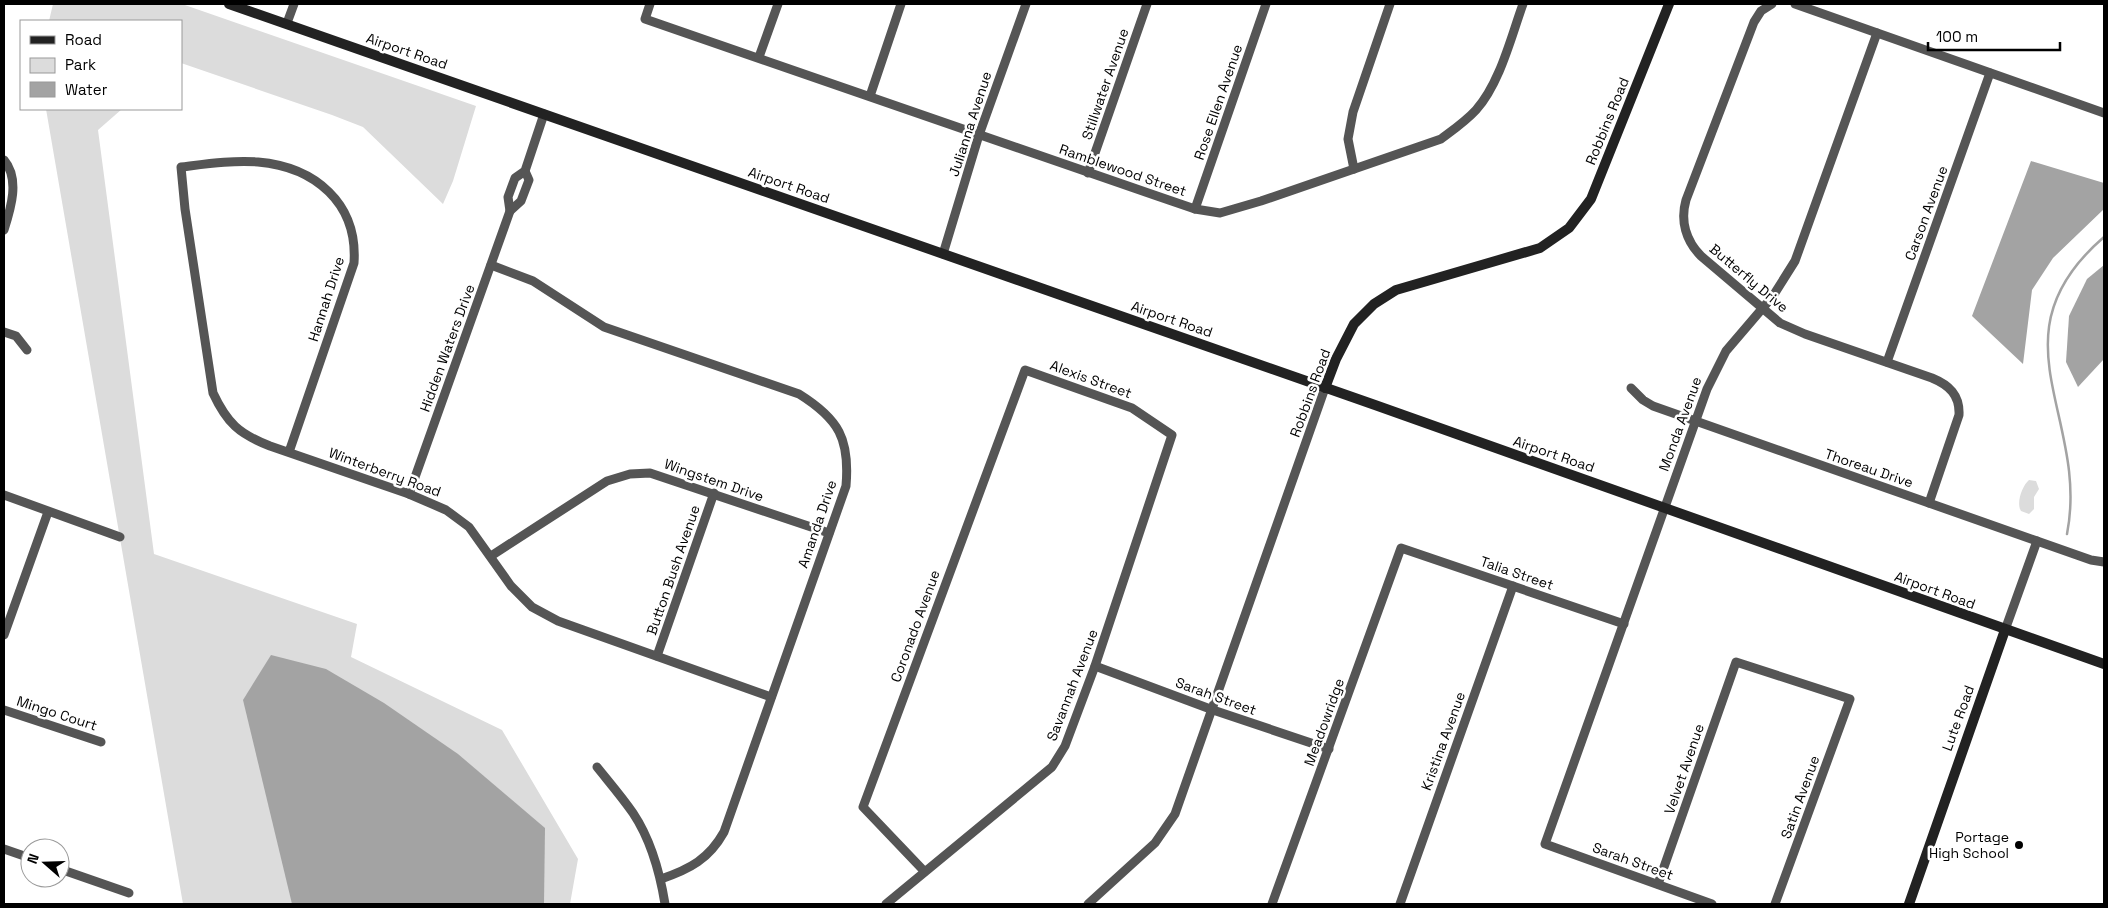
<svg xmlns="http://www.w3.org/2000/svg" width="2108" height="908" font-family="'Space Grotesk',sans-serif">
<rect width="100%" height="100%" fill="#fff"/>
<g fill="#dcdcdc">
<polygon points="53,4 182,4 476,106 453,181 443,204 363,127 332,115 181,63 181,21 49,21"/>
<polygon points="46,109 122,109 98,130 154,554 357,624 351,657 502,730 578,859 570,904 183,904"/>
<path d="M 2029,480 L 2036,481 L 2039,489 L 2034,497 L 2034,509 L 2029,514 L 2021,511 C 2016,503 2022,486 2029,480 Z"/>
</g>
<g fill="#a3a3a3">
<polygon points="2031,161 2104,183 2104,209 2053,258 2032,290 2023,364 1972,316"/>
<polygon points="2104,265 2104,359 2078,387 2066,362 2069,316 2087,279"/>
<polygon points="271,655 326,669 384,703 458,754 545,828 544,904 292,904 243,700"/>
</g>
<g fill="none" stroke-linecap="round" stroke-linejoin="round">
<path stroke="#a3a3a3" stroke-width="2.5" d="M 2067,534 C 2090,417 1989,336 2104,237"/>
<g stroke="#555" stroke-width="9">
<path d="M 650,4 L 645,19 L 1157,196 L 1195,209 L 1220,213 L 1261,201 L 1441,139 C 1453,130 1466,121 1476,110 C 1500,83 1511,37 1523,4"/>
<path d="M 1772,4 L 1761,11 L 1754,22 L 1686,200 C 1680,221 1686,241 1701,256 L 1780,323 L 1805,334 L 1932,378 C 1949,385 1960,395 1959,415 L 1929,503"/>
<polyline points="1795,4 2104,113"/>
<polyline points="287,23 294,4"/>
<polyline points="759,57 778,4"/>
<polyline points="870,96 901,4"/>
<path d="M 4,160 C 20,179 11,208 4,230"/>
<polyline points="1354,169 1348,139 1353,112 1390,4"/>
<polyline points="1088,173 1147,4"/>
<polyline points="1195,209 1266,4"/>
<polyline points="510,211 508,197 515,178 525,171 544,114"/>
<polyline points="943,254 979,135 1026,4"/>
<path d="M 491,265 L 533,281 L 604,327 L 799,394 C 839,419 850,439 846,486 L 724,832 C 709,859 690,869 661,879"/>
<polyline points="4,332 16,336 27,350"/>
<polyline points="1887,362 1990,73"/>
<polyline points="1631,388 1643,400 1653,406 2037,541 2091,560 2104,562"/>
<path d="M 289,452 L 354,263 C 358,203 315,167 258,162 C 233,160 206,164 181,167 L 185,209 L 213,393 C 227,423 239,434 270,446 L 409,494 L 446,510 L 469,527 L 511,586 L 532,607 L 558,621 L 771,697"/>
<polyline points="409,494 510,211 521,201 529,180 525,171"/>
<polyline points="4,495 120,537"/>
<polyline points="491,556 607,481 630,474 650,473 829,533"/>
<polyline points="2005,630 2037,541"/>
<polyline points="4,635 48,512"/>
<polyline points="657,656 714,493"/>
<polyline points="1095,666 1213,710 1329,749"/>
<polyline points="4,710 101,742"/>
<path d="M 597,767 C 609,782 622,797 633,813 C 651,840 660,873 665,904"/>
<polyline points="4,849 30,858"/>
<polyline points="60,869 129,893"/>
<polyline points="1658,884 1736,662 1850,699 1775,904"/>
<polyline points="886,904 1052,767 1065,746 1095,666 1172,435 1132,408 1025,370 863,807 925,872"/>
<polyline points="1088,904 1155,843 1175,814 1325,388"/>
<polyline points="1272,904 1401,548 1624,624"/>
<polyline points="1400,904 1513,586"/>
<polyline points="1712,904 1545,844 1707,389 1726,351 1773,296 1795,261 1877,33"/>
</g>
<g stroke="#222" stroke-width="10">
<polyline points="229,4 1375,405 2104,664"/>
<polyline points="1325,388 1336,359 1354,324 1374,304 1396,290 1540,248 1569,228 1591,199 1669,4"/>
<polyline points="1909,904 2005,630"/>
</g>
</g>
<circle fill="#000" stroke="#fff" stroke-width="2" cx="2019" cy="845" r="5"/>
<g text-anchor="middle" stroke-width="5" stroke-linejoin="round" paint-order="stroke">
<g font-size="14" fill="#000" stroke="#fff">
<text transform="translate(407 51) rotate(19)" y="5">Airport Road</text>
<text transform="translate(1105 84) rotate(-71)" y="5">Stillwater Avenue</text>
<text transform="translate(1218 102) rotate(-71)" y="5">Rose Ellen Avenue</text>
<text transform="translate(1607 121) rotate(-68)" y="5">Robbins Road</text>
<text transform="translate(970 124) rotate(-72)" y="5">Julianna Avenue</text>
<text transform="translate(1123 170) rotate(19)" y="5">Ramblewood Street</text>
<text transform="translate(789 185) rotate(19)" y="5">Airport Road</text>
<text transform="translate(1926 213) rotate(-70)" y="5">Carson Avenue</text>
<text transform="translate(1749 278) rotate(40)" y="5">Butterfly Drive</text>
<text transform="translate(326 299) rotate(-72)" y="5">Hannah Drive</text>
<text transform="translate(1172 319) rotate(19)" y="5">Airport Road</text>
<text transform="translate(447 348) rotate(-70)" y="5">Hidden Waters Drive</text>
<text transform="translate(1091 379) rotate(20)" y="5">Alexis Street</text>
<text transform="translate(1310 393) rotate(-70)" y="5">Robbins Road</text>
<text transform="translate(1680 424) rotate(-70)" y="5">Monda Avenue</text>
<text transform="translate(1554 454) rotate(19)" y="5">Airport Road</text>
<text transform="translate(1869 468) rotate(19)" y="5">Thoreau Drive</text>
<text transform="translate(385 472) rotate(20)" y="5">Winterberry Road</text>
<text transform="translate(714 480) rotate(19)" y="5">Wingstem Drive</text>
<text transform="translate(817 524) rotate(-71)" y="5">Amanda Drive</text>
<text transform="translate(673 570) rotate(-71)" y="5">Button Bush Avenue</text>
<text transform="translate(1517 573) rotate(19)" y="5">Talia Street</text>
<text transform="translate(1935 590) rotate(20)" y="5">Airport Road</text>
<text transform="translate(915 626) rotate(-70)" y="5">Coronado Avenue</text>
<text transform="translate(1072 685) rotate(-69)" y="5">Savannah Avenue</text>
<text transform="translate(1216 696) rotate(20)" y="5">Sarah Street</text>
<text transform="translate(57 713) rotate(18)" y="5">Mingo Court</text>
<text transform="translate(1958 718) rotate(-70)" y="5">Lute Road</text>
<text transform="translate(1324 722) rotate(-70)" y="5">Meadowridge</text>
<text transform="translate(1443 741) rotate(-70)" y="5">Kristina Avenue</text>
<text transform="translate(1684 769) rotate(-71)" y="5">Velvet Avenue</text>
<text transform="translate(1800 797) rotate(-70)" y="5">Satin Avenue</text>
<text transform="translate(1633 861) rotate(20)" y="5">Sarah Street</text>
</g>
<g font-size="14" fill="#000" stroke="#fff" text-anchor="end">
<text x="2009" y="842">Portage<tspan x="2009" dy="16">High School</tspan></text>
</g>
</g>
<rect width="2108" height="908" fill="none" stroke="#000000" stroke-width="10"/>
<rect x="20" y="20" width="162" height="90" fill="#ffffff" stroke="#999999"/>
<rect x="30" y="36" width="25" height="8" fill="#222222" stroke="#999999"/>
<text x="65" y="45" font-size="15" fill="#000000">Road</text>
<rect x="30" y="58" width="25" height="15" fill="#dcdcdc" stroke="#999999"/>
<text x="65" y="70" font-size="15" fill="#000000">Park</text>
<rect x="30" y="82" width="25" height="15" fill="#a3a3a3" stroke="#999999"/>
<text x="65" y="95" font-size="15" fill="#000000">Water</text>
<g transform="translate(45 863) rotate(290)"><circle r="24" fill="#ffffff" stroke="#999999"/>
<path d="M0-4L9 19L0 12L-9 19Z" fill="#000000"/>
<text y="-8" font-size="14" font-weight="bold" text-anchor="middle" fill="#000000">N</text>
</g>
<path d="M1928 42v8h132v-8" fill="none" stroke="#000000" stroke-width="2.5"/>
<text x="1936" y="42" font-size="15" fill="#000000" stroke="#ffffff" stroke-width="4" paint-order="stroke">100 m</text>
</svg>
